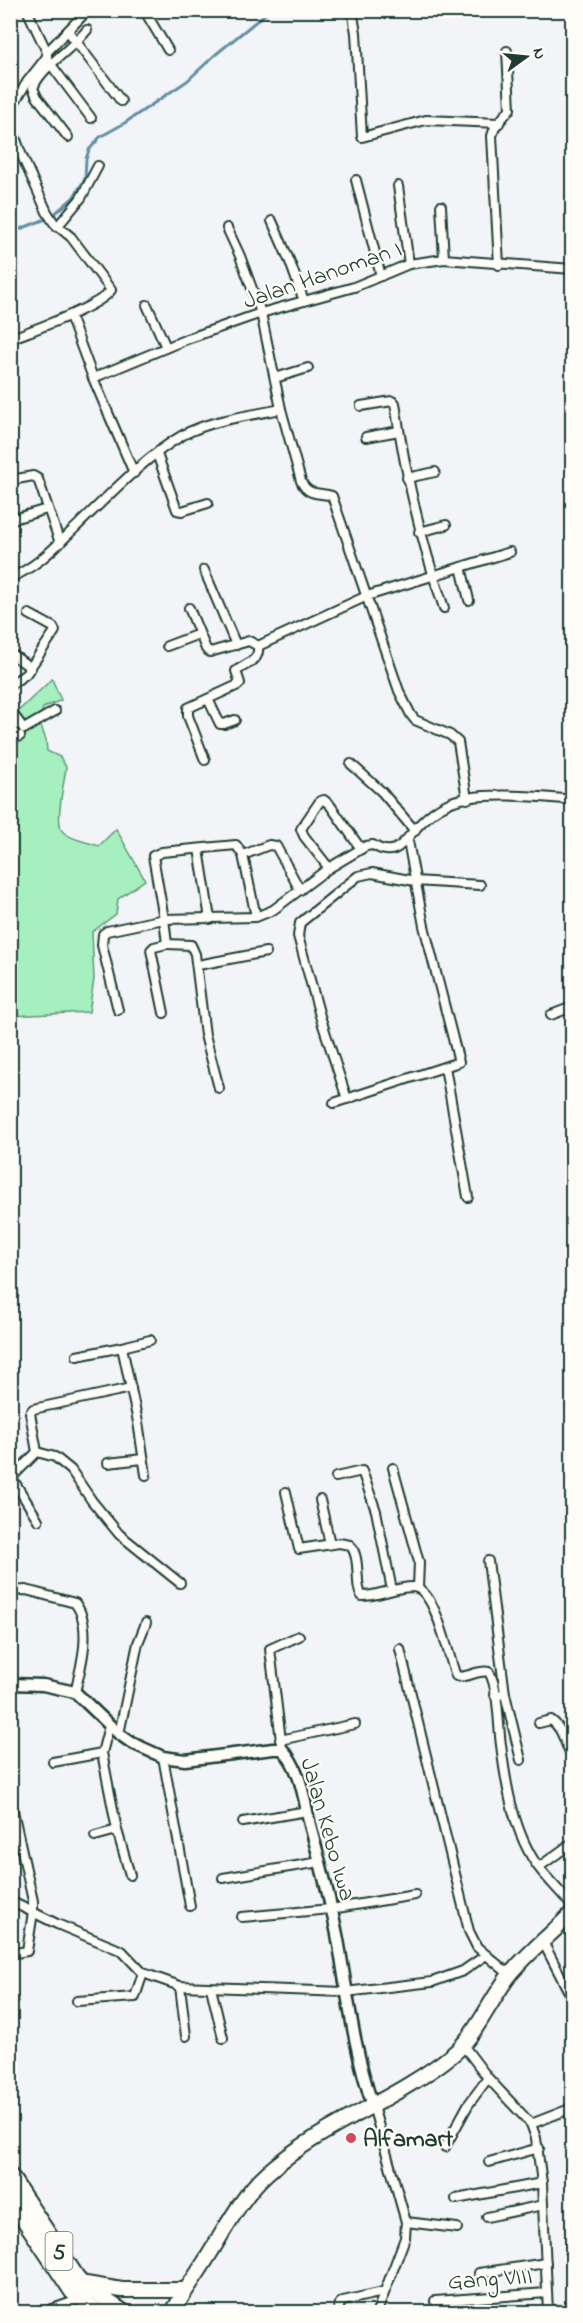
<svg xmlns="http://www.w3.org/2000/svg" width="583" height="2323" font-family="'Indie Flower',sans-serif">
<rect width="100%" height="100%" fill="#f2f4f8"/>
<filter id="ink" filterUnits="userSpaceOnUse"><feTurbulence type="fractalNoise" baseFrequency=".0167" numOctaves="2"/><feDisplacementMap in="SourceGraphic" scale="12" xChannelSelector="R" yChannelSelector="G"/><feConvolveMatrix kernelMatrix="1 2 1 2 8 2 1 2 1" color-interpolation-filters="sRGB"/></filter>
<g filter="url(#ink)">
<path fill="#a6efbe" stroke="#629679" stroke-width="1.5" d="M 52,679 L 61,700 L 43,708 L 39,721 L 46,740 L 47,751 L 60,757 L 66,767 C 65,780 54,823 63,832 C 71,840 88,842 99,846 L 116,829 L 145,880 L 118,899 L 116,914 L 92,932 L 94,979 L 89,1012 L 11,1016 L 10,711 L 14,715 Z"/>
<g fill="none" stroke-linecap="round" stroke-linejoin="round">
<polyline stroke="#638fa4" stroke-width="3" points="10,233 51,217 73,198 85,179 86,159 89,150 100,137 123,124 187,81 215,55 270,10"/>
<defs>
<g id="street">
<polyline points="27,10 47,52 47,56"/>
<polyline points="144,10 168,50"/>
<polyline points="352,10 356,33 362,137 426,120 499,123"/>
<polyline points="68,31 121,101"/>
<polyline points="47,52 88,10"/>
<polyline points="46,58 91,118"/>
<polyline points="10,110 27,82 46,58"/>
<path d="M 10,123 L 22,156 L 47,212 L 54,223 L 71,237 L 111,290 C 100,307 32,330 10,339"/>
<path d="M 68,137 L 37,97 L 33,88 C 41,67 72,49 87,30"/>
<polyline points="356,180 381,276"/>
<polyline points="398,186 409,264"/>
<polyline points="441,206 444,259"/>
<polyline points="272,221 290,262 304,301"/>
<polyline points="57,227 81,198 98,166"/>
<path d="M 227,228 L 240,256 L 261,313 L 281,409 L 301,481 C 308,497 320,492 332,496 L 399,691 L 411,715 L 415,720 L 450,735 L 458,742 L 467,799"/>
<polyline points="499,265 492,136 495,127 510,109 507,51"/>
<polyline points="147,305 166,347"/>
<polyline points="70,316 93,378 134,473"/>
<polyline points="93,378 187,339 261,313 354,287 409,264 444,259 572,269"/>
<polyline points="275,378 308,368"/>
<path d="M 361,406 L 392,401 L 395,403 C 405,474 421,541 444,608"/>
<polyline points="366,437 399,431"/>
<polyline points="157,454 177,510 182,511 208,503"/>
<polyline points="10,474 17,479 33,476 38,479 60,543"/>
<polyline points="407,478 435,472"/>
<polyline points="10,520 47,509"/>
<polyline points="419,532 446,525"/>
<polyline points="461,567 469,600"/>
<polyline points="204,570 236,645"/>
<path d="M 10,578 C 37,567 55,547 75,528 C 106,498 146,456 183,435 C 213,419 249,416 281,409"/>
<polyline points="189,608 206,649 210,652 249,641 258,646 367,596 510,552"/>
<polyline points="167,646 199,634"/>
<polyline points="10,653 31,668"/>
<polyline points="10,685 26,674 55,631 53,627 29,614"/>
<polyline points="208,699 220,724 224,724 235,720"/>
<polyline points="10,710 24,729 55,711"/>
<polyline points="10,740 20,736"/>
<path d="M 205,760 L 188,716 L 188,708 L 238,685 L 240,683 L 236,671 C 246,663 260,662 258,646"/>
<polyline points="351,764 382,792 415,831"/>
<polyline points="199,849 210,919"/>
<polyline points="243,855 269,845 276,846 300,890"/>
<polyline points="329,868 304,836 301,829 320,801 324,800 330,805 361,849"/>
<path d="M 256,917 L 243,855 L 236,845 L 162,852 L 153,856 L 164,919 L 256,917 L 273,910 L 329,868 L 366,846 L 373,845 C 398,861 406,837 421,823 C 428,816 438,808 447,804 C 474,790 542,797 572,800"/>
<polyline points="198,965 266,952"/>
<polyline points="118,1010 102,945 103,934 107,931 164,919 167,944 191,945 195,954 205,1035 219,1088"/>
<polyline points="164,1013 151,950 154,947 167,944"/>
<polyline points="551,1015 572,1007"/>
<polyline points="445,1067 468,1197"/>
<polyline points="347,1099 320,1016 298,936 300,923 358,876 372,873 415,881 480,885"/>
<polyline points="334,1103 459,1062 424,926 408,841"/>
<polyline points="10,1282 13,1293"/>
<polyline points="122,1347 150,1340"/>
<polyline points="77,1356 122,1347 138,1422 146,1475"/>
<polyline points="37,1452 55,1457 71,1470 92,1501 119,1534 180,1583"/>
<polyline points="37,1452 30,1413 33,1409 131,1388"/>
<polyline points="108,1463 143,1459"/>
<polyline points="393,1468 419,1562 418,1588"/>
<polyline points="336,1477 362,1471 376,1511 392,1590"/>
<polyline points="12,1478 38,1520"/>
<polyline points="10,1479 37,1452"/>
<path d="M 286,1492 L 299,1549 L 339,1543 L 350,1545 C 362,1559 354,1586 362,1596 C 379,1596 395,1587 413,1587 C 436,1588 448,1657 456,1676 C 467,1679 478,1669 489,1672 C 499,1689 498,1725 501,1745 C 506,1786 514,1834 539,1868 C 549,1881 562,1893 572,1906"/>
<polyline points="320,1500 330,1544"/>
<polyline points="488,1561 505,1694 495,1695"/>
<path d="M 10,1591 L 26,1590 L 75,1603 C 93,1626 81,1667 75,1692"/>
<polyline points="400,1649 469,1931 477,1947 510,1975"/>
<polyline points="505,1694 521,1760"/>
<path d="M 539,1723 L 551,1720 C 563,1728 565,1745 572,1757"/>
<polyline points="109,1726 102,1753 117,1830 130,1875"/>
<polyline points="119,1734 138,1643 146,1623"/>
<polyline points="280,1740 355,1724"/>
<polyline points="282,1749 270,1649 299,1636"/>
<polyline points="163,1757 190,1906"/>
<polyline points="53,1762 102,1753"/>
<polyline points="10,1797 33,1901 33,1912 27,1951 10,1954"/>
<polyline points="243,1822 307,1811"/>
<polyline points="95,1836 117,1830"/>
<polyline points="539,1867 572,1843"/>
<polyline points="223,1878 320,1862"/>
<polyline points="10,1901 57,1924 122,1951 143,1973 180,1986 345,1992 432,1982 463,1971 486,1955"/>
<polyline points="242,1917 331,1909 415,1895"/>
<polyline points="542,1940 572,1998"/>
<polyline points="180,1986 186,2036"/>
<polyline points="211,1988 223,2038"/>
<polyline points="77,2001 135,1997 143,1973"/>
<polyline points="463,2045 488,2078 531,2124 536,2138 542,2183 548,2312"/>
<polyline points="373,2106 406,2222 405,2238 377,2312"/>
<polyline points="531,2124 572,2108"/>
<polyline points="445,2147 468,2105 488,2078"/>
<polyline points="489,2162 539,2148"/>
<polyline points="456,2199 542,2183"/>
<polyline points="487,2217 543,2205"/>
<polyline points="406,2222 457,2228"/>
<polyline points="479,2273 546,2263"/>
<polyline points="435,2301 547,2293"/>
<polyline points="44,2312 81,2299"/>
<polyline points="338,2312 340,2303 343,2301 383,2292"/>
</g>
<path id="secondary" d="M 10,1684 L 43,1685 L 75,1692 L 119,1734 L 132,1743 L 163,1757 L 185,1760 L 273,1749 L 282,1749 C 301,1768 304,1800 310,1825 C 321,1865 332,1905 339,1945 C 348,1999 355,2054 373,2106"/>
<g id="highway">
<polyline points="10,2175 81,2283 124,2312"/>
<polyline points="10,2199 72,2292 99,2312"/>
<polyline points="86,2284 122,2290 185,2290"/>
<path d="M 173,2312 C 181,2296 192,2282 202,2266 C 221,2237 241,2196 267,2173 C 322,2124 395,2101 452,2055 C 475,2037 490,2001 508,1977 C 527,1953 551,1935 572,1913"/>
</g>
</defs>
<use href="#street" stroke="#1f3d34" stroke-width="12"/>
<use href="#secondary" stroke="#1f3d34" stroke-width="15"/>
<use href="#highway" stroke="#1f3d34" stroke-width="18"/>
<use href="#street" stroke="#fdfcf7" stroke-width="8"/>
<use href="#secondary" stroke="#fdfcf7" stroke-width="10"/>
<use href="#highway" stroke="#fdfcf7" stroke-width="14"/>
</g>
</g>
<circle fill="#d1495b" stroke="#fdfcf7" stroke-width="2" cx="351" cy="2138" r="6"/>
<g text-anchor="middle" stroke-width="4.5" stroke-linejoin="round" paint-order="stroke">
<rect fill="#fdfcf7" stroke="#62766e" stroke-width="1.5" x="45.5" y="2232" width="27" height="38" rx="4.5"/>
<g font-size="22" font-weight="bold" fill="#1f3d34">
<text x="59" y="2259">5</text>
</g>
<g font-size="24" fill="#1f3d34" stroke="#fdfcf7">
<text transform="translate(322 274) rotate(-19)" y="8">Jalan Hanoman I</text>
<text transform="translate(329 1829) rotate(74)" y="8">Jalan Kebo Iwa</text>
<text transform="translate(490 2278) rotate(-4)" y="8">Gang VIII</text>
</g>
<g font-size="24" font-weight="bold" fill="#1f3d34" stroke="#fdfcf7" text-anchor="start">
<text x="363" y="2146">Alfamart</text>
</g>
</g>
<rect width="583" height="2323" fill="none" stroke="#fdfcf7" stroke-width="36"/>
<rect x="18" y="18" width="547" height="2287" fill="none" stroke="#1f3d34" stroke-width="2" filter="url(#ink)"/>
<g transform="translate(526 57) rotate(75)" stroke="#fdfcf7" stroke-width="4.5" paint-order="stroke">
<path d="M0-4.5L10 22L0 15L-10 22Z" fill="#1f3d34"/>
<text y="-9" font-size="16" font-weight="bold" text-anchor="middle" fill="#1f3d34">N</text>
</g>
</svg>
